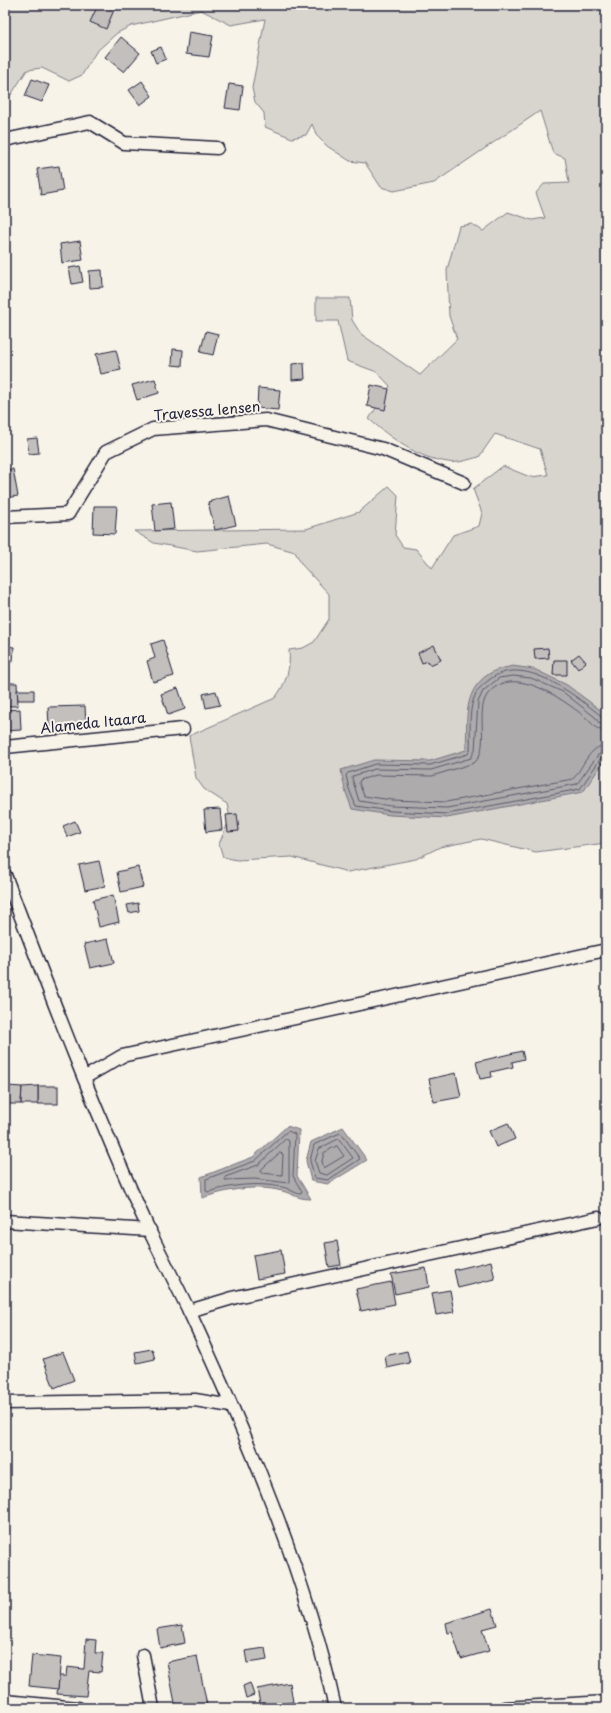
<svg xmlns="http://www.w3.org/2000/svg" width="611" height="1713" font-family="'Playpen Sans',sans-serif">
<rect width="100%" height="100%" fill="#f7f3e8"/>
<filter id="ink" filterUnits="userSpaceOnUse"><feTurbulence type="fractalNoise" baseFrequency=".025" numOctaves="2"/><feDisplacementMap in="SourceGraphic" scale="8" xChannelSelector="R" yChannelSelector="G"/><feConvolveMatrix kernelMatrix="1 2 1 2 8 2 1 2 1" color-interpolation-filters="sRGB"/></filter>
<g filter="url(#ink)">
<path fill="#d8d5cf" stroke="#7d7c85" d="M 9,5 L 606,5 L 606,843 L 536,852 L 481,839 L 440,847 L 416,859 L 348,872 L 292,857 L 237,860 L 223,857 L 219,844 L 230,818 L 227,804 L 204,789 L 196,778 L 189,736 L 275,698 C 286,684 291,668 289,650 L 303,648 L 314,642 L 329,619 L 329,594 L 302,565 L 295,552 L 267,544 L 197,551 L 154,543 L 134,531 L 306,529 L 359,512 L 389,486 L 398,495 L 395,535 L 403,547 L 416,549 L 432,568 L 453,535 L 479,526 L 482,513 L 473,489 L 503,466 L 530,477 L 548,475 L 540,449 L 495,434 L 479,457 C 470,459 457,464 448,462 C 417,458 392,439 369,419 L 390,386 L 377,372 L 347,361 L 338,321 L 316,321 L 316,298 L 350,298 L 352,320 L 361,334 L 420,375 L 457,339 L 449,316 L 447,270 L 459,226 L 472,224 L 483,231 L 508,212 L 532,220 L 545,218 L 536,193 L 544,184 L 569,183 L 565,158 L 553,153 L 540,111 L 434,183 L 394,191 L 381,187 L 365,163 L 350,161 L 327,146 L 317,136 L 312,124 L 306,135 L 292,138 L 265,127 L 264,113 L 255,102 L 252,88 L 265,19 L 231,25 L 201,10 L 131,26 L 117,33 L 96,52 L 82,75 L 69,81 L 42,68 L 27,70 L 5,104 L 5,7 Z"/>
<g fill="#aeabad" stroke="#76747f">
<path d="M 512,666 L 534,669 L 567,685 L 603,712 L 606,724 L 606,758 L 583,792 L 447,818 L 390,815 L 352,809 L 345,790 L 341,770 L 374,760 L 430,761 L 466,750 C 468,719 461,688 494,671 C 499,668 507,668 512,666 Z"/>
<path d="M 287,1126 L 299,1130 L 297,1176 L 311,1199 C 296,1199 294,1194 282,1191 C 255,1184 227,1190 202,1198 L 201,1177 L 253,1157 Z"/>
<polygon points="343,1127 367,1160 328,1184 311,1181 306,1161 311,1142"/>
</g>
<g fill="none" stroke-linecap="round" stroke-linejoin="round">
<g stroke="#5a5969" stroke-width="1">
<path d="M 606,720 L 602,719 L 599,714 C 571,693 523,653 489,680 C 481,686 477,690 474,698 C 468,713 471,734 470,750 L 468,754 L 430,765 L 375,764 L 348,773 L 346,775 L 349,789 L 356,806 L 391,811 L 447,814 L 580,789 L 601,758 L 606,756"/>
<polyline points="606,725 599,723 595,717 563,692 531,678 513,676 499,678 483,691 478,702 475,750 471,758 431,770 375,769 353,776 352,778 359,801 391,806 447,808 577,784 598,755 606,751"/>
<path d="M 606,731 C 595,731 592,722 584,716 C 562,699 512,662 487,695 C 475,713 491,748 474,763 L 432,776 L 376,775 L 360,780 L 359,783 L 364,796 L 392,800 L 446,802 L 573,779 C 583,768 589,746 606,745"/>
<path d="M 288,1131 L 295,1134 L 293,1176 L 302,1192 L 301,1194 C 295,1194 289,1188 282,1187 C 256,1182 232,1185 208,1192 L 206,1191 L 206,1179 L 255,1161 Z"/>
<polygon points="341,1133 360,1159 328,1180 315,1178 310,1161 314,1145"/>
<polygon points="286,1139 289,1141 289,1183 255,1179 225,1180 225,1177 258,1165"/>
<polygon points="339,1139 353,1158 327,1175 319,1173 315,1161 319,1149"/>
<polygon points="337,1146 344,1156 324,1168 322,1161 324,1153"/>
<polygon points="280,1153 283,1154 282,1175 261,1173 261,1170"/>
</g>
</g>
<g fill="#c2bfbd" stroke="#22223b">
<polygon points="98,5 116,5 106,29 90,22"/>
<polygon points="189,32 213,36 209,57 186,54"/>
<polygon points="121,37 140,53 124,72 105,57"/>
<polygon points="161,47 166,59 156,63 151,51"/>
<polygon points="32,79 49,85 42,102 25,96"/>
<polygon points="142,81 152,96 140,105 129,90"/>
<polygon points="229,84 243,86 240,110 225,108"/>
<polygon points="59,166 63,191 41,195 37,169"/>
<polygon points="80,241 83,260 62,263 60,244"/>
<polygon points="80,266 83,282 72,284 69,268"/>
<polygon points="102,270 103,287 90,288 89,271"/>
<polygon points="206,331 218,334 213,355 200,352"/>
<polygon points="173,349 183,350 182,366 172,365"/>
<polygon points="116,350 121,370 101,374 96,354"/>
<polygon points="304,363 305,379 292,380 292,364"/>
<polygon points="155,379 159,393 137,400 132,385"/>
<polygon points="371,385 389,389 385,410 367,406"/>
<polygon points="258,388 280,390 278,410 257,408"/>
<polygon points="37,438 39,453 29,454 27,439"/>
<polygon points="13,469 18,496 5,498 5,470"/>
<polygon points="229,496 236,525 215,530 208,502"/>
<polygon points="171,502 174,529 155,531 152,504"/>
<polygon points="94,506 117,506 115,534 93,533"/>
<polygon points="163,640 174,676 153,682 147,661 155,658 151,644"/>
<polygon points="434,645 441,660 430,665 428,661 422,663 418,653"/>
<polygon points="5,646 14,647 13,662 5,661"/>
<polygon points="548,648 549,658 535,659 534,649"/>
<polygon points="579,654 586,662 578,669 571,660"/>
<polygon points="554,660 567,660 567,675 553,675"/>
<polygon points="5,683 17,683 18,706 5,706"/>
<polygon points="178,688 185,709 168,715 161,694"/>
<polygon points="17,690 34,690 34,700 18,700"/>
<polygon points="216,691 220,705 206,708 203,694"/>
<polygon points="85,706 86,725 49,727 48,707"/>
<polygon points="20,709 21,730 5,731 5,710"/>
<polygon points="220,809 222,830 206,832 204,810"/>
<polygon points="237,814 239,831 228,832 226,815"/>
<polygon points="75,821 80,832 67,837 63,826"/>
<polygon points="99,861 105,886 85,890 79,865"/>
<polygon points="138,867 143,887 121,892 117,872"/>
<polygon points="113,895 119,922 99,927 93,900"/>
<polygon points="138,903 139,911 129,913 127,905"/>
<polygon points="108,939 114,963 90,968 84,944"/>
<polygon points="522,1051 524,1059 512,1062 513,1067 491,1072 492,1077 480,1079 476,1062"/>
<polygon points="456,1073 461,1097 434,1102 429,1079"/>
<polygon points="8,1086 22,1087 21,1104 8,1104"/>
<rect x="38" y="1086" width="20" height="18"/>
<polygon points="38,1086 38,1104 21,1104 22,1087"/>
<polygon points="508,1123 515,1139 496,1147 489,1131"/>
<polygon points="337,1241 341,1265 329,1267 325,1243"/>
<polygon points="281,1250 285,1274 257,1279 253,1255"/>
<polygon points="491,1261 495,1279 458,1288 454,1270"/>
<polygon points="426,1268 429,1287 395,1294 391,1274"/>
<polygon points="391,1282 395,1304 361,1311 356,1289"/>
<polygon points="450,1290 454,1312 436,1315 432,1293"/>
<polygon points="152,1349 155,1359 137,1363 135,1352"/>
<polygon points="407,1351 410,1363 387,1368 385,1356"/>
<polygon points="63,1352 74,1380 54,1388 43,1359"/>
<polygon points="492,1609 497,1625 482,1629 489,1651 461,1659 452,1632 448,1633 446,1623"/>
<polygon points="182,1625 185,1643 160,1648 157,1629"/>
<polygon points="86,1639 96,1640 95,1653 103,1653 101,1672 89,1671 86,1696 57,1694 59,1676 66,1676 67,1667 84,1669"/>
<polygon points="265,1648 267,1660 247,1663 245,1651"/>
<polygon points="32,1655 61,1658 58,1689 29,1686"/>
<polygon points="197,1656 207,1705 194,1708 176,1708 167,1662"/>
<polygon points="250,1683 254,1695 246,1698 243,1686"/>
<polygon points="290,1683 293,1702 261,1708 257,1689"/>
</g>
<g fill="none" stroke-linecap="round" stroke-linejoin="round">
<defs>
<g id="minor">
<polyline points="5,140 90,122 124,143 217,148"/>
<polyline points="5,517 68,514 106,452 153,429 266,420 383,449 464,483"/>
<polyline points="5,747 183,729"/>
<path d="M 5,875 C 50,994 96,1114 149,1230 C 162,1257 176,1284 189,1311 C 248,1438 305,1571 335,1708"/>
<polyline points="84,1078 122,1056 606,950"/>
<polyline points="5,1221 150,1230"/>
<polyline points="189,1311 236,1297 598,1218"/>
<polyline points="5,1403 195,1400 231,1406"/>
<polyline points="143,1655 153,1708"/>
<polyline points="5,1701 78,1708"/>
<polyline points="504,1708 606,1702"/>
</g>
</defs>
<use href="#minor" stroke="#22223b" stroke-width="15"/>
<use href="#minor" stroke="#f7f3e8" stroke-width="12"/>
</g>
</g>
<g text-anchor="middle" stroke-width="4" stroke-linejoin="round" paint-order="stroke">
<g font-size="14" fill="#22223b" stroke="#f7f3e8">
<text transform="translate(207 411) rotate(-5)" y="5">Travessa Iensen</text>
<text transform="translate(93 723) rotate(-6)" y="5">Alameda Itaara</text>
</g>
</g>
<rect width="611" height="1713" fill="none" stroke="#f7f3e8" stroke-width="20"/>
<rect x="10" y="10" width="591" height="1693" fill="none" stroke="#22223b" stroke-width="1.5" filter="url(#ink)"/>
</svg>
